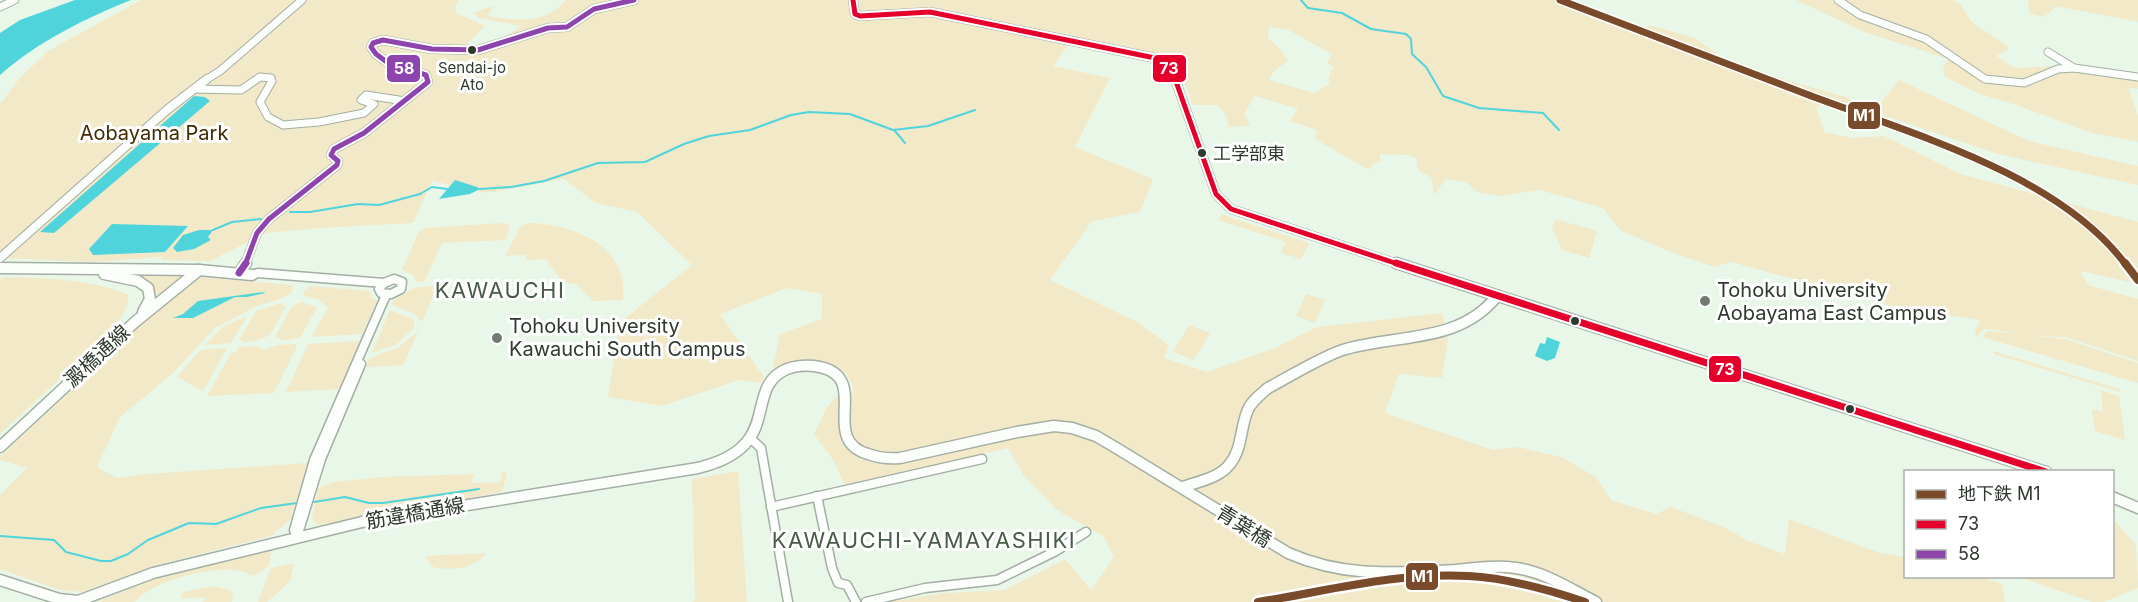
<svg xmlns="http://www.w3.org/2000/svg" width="2138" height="602" font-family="Inter,'Noto Sans JP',sans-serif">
<rect width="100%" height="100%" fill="#e9f7e8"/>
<g fill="#f2e9c9" fill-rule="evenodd">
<path d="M 141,0 L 459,0 L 455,7 L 456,13 L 485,26 L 463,48 L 381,43 L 463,52 L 497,43 L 521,26 L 479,18 L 473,13 L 475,12 L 494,6 L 488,15 L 490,17 C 520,20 544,25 566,0 L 1574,0 L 1583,4 L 1608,24 L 1628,29 L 1652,26 L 1695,38 L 1731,64 L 1849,98 L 1853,105 L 1816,106 L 1824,132 L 1852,138 L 1884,136 L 1960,174 L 2138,222 L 2138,284 L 2080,271 L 2088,285 L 2138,299 L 2138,361 L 2065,337 L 2022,335 L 1989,329 L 1984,329 L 1978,336 L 1974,334 L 1980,320 L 1903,309 L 1731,262 L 1714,267 L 1668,251 L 1620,230 L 1603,208 L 1540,190 L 1500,196 L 1477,192 L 1467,183 L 1446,179 L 1434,195 L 1432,178 L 1418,170 L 1416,158 L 1407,155 L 1380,154 L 1380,162 L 1372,165 L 1371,169 L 1365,168 L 1315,139 L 1317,130 L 1290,121 L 1298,109 L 1255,96 L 1244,114 L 1250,126 L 1229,127 L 1225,114 L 1218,105 L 1193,105 C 1189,95 1186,84 1180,75 C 1161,45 1104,44 1072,39 L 1053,66 L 1110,78 L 1075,147 L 1153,179 L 1140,212 L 1092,221 L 1050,280 L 1137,322 L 1169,345 L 1164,358 L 1207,372 L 1275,348 L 1317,327 L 1442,313 L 1448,340 L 1442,378 L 1399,374 L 1385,413 L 1493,450 L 1518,447 L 1561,457 L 1596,477 L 1611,500 L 1656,514 L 1671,507 L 1726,528 L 1748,541 L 1785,554 L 1789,519 L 1877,552 L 1905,557 L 1906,576 L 1981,577 L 2002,584 L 2005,602 L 890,602 L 944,593 L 1004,590 L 1065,559 L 1091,590 L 1114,557 L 1103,536 L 1057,510 L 1024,476 L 1008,448 L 846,487 L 833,460 L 814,434 L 826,409 L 838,395 L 854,392 C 848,355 801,356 774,369 L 773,366 L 780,334 L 822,319 L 822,294 L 787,288 L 720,314 L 764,377 L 760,383 L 739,380 L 662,406 L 608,397 L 619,323 L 692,265 L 637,212 L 596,203 L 564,179 L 487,193 L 432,181 L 413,223 L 320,228 L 266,233 L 210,261 L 161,260 L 162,257 L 93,262 L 0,258 L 0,104 L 19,79 L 48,51 ZM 1269,27 L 1288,30 L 1332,54 L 1327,63 L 1334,67 L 1329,76 L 1329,84 L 1314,93 L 1269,80 L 1274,71 L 1288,61 L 1280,49 L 1268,38 Z"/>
<polygon points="1796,0 1953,0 1960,4 1972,22 2010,48 1996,56 2015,68 2057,66 2127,71 2138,75 2138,89 2131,88 2129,90 2138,116 2138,142 2092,133 2019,106 1977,93 1945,77 1943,68 1949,59 1864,32"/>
<polygon points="2028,0 2138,0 2138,22 2056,6 2044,17 2030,14"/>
<polygon points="1899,80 2029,141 2138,166 2138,185 1998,154 1873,112"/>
<polygon points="1222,214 1226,216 1309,243 1301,259 1280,253 1286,242 1218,220"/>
<polygon points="1555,219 1597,231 1589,258 1562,250 1552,228"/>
<polygon points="501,223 510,225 506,240 442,243 424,282 417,282 413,275 402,270 418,233 424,228"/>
<path d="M 527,223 C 572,223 629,245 623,300 L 593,301 L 576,284 L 563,282 L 546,259 L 525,260 L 526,255 L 505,256 L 520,228 Z"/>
<polygon points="125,274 184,275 185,277 163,294 155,294 151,282"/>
<path d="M 6,277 C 46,278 91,279 129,295 L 126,309 L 114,328 L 0,434 L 0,279 Z"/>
<polygon points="198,277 292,285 292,292 281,299 257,306 215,328 172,374 120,417 97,467 117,478 147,474 307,463 291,519 271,536 161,564 82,592 60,590 0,569 0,495 27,468 0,460 0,457 169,298"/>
<polygon points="310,286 369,291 371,297 377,301 362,334 311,337 328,308 318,299 304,296 303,292"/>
<polygon points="437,286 422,322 415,314 392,305 394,300 416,287"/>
<polygon points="1306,294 1325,300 1315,323 1296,316"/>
<path d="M 301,302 L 317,307 L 301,336 C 295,340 282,342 275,337 L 292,306 Z"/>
<path d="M 281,303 L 285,307 C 271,333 274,340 242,342 L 243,340 L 239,340 L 256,311 Z"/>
<polygon points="390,310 412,319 414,321 414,328 395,345 372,353"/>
<polygon points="247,316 231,343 204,345 223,327"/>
<polygon points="1189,325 1210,333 1194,360 1173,352"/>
<polygon points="1987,331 2065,339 2138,363 2138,383 1982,337"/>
<polygon points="418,332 403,365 366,367 370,358 397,348"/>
<polygon points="360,341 339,389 286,392 308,344"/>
<polygon points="296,344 296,349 274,393 207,396 231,353 236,352 239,347 258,346 264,350 277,345"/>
<polygon points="227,348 203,391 177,377 200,350"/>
<polygon points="1993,351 2119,389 2120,392 1994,354"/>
<polygon points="2089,387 2119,396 2125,440 2095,431 2092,409 2103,412 2101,392"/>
<polygon points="738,471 747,602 692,602 695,600 692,479"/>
<polygon points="502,472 507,473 502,492 317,525 312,519 318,488 334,482 381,477 474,474 472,483 500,482"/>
<polygon points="2113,519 2136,545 2138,588 2104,602 2092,602 2018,577 2112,576"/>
<path d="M 271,550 L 269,566 L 253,576 C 228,559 152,580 135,602 L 97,602 L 155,579 Z"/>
<path d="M 486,553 C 475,569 450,571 433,567 L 425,556 Z"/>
<polygon points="294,563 290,581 267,602 258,602 271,568"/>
<polygon points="214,586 230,590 233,595 232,602 203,602 205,597 181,599 183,592"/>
</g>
<g fill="#50d4dc">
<path d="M 75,0 L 131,0 C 84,19 39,41 0,75 L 0,33 L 20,20 Z"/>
<polygon points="194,96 205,97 210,101 54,233 40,232"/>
<polygon points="455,180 477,187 480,189 470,194 439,199"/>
<polygon points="112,224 188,226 165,252 93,255 89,249"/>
<polygon points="199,230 213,230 208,237 211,240 194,249 177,252 173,248 183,235"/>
<polygon points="264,292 265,293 247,297 235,297 193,318 173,318 183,314 198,301"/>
<polygon points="1547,337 1560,342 1555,358 1547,361 1535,356 1540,343 1545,344"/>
</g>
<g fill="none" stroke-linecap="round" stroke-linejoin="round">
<g stroke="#50d4dc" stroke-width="2">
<polyline points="1301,0 1308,8 1342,13 1371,29 1406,34 1411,39 1412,54 1426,67 1443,96 1479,108 1543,113 1559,130"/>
<polyline points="895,131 905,143"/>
<polyline points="480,189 511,187 544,181 598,163 645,162 684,144 709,136 750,130 791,115 809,112 850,114 893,130 928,126 975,110"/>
<polyline points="290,212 310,212 358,204 379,205 420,194 432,187 447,189"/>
<polyline points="213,230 232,222 261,219"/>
<polyline points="314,502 345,497 369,503 383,503 479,489"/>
<polyline points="0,536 54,540 66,552 101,561 111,561 128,554 148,540 189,523 216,524 261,508 297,503"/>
</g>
<defs>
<g id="minor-far1">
<polyline points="1838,0 1860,15 1926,39 1985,79 2024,83 2058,69 2074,68"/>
<polyline points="0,7 15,0"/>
<polyline points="2048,52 2074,68 2138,77"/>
<polyline points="207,79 220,71 302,0"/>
<polyline points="193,89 241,90 260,77 271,78 272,81 260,102 268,117 283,125 319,122 364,113 374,104 361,100 366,95 405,101"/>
</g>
<g id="minor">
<polyline points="252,275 258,273 384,283"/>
<polygon points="394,279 402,282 401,289 391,294 381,293 379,289 384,283"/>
<polyline points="750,438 761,448 788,602"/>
<polyline points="817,496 832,568 838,583 847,585 856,602"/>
<polyline points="771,507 982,459"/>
<polyline points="297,537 294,530 314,460 386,295"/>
<polyline points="297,537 321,459 361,364"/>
<polyline points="866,602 925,588 997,580 1054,552 1086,532"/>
</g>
<g id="tertiary-far1">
<polyline points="853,0 855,14 860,16 930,12 1155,58 1169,68 1174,76 1216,194 1231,209 1401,265"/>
<polyline points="0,258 168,109 207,79"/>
<polyline points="245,265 257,233 269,219 337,165 338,161 331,155 334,149 364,133 428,82 426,75 388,63 376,54 371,47 373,43 383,40 432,49 478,50 548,28 567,27 594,9 634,0"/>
</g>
<g id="tertiary">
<polyline points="1396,263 2046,472"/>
<polyline points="0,268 199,270 252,275"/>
<polyline points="239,273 246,263"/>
<polyline points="104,274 138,281 148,288 150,299 143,312"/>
<polyline points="0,447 135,322 199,270"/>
<path d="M 1183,487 C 1197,482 1219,478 1229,465 C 1242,450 1240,430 1247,412 C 1250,402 1260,395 1268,388 C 1289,377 1324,355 1346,349 C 1399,334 1460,343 1497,296"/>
<polyline points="2112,497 2138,508"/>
<path d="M 0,580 L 59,599 L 78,601 L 153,573 L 362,522 L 698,468 C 717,463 737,456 749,439 C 766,417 756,381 787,369 C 795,366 804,365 814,366 C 876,374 816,439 868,454 C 879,458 888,459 900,458 L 1017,432 L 1054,426 L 1072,428 L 1096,436 L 1118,449 L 1288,553 C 1345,578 1395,573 1456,570 C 1475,568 1496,565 1516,568 C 1545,572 1570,589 1596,602"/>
</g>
</defs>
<use href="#minor-far1" stroke="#a4aea3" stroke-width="9"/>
<use href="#minor" stroke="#a4aea3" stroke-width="11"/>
<use href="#tertiary-far1" stroke="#a4aea3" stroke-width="10"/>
<use href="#tertiary" stroke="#a4aea3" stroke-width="13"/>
<use href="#minor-far1" stroke="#fcfefc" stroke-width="7"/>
<use href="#minor" stroke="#fcfefc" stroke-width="8"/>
<use href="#tertiary-far1" stroke="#fcfefc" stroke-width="8"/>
<use href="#tertiary" stroke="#fcfefc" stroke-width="10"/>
<defs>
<polyline id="bus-1-far1" points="853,0 855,14 860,16 930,12 1155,58 1169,68 1174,76 1216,194 1231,209 1401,265"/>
<polyline id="bus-1" points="1396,263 2046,472"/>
<polyline id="bus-2-far1" points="245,265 257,233 269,219 337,165 338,161 331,155 334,149 364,133 428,82 426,75 388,63 376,54 371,47 373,43 383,40 432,49 478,50 548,28 567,27 594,9 634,0"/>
<polyline id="bus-2" points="239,273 246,263"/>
</defs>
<use href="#bus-1-far1" stroke="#fff" stroke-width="9"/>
<use href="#bus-1" stroke="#fff" stroke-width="11"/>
<use href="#bus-2-far1" stroke="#fff" stroke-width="9"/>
<use href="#bus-2" stroke="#fff" stroke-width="11"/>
<use href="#bus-1-far1" stroke="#e4002b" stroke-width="5"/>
<use href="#bus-1" stroke="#e4002b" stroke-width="7"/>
<use href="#bus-2-far1" stroke="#8e44ad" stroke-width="5"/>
<use href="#bus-2" stroke="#8e44ad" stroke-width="7"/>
<defs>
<path id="metro-1-far1" d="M 1560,0 C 1642,31 1724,63 1806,94 C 1909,133 2059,174 2126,265"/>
<g id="metro-1">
<polyline points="2125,263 2138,280"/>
<path d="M 1258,602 C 1327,591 1398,572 1468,576 C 1508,578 1547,589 1585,602"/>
</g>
</defs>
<use href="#metro-1-far1" stroke="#fff" stroke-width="10"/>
<use href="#metro-1" stroke="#fff" stroke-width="13"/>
<use href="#metro-1-far1" stroke="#7a4b2a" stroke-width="7"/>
<use href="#metro-1" stroke="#7a4b2a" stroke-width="8"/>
</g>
<g fill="#2f392e" stroke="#fff" stroke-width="2">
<circle cx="472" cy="50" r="5"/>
<circle cx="1202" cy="153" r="5"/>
<circle cx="1575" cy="321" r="5"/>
<circle cx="1850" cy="409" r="5"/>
</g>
<g fill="#707c6f" stroke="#fff" stroke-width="2">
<circle cx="1705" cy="301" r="6"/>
<circle cx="497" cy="338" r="6"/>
</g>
<g text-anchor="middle" stroke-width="6" stroke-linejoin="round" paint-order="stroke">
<g font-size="15" fill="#2f392e" stroke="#fff">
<text x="472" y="73">Sendai-jo<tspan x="472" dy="17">Ato</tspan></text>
</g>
<g font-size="18" fill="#2f392e" stroke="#fff" text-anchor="start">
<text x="1213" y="160">工学部東</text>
</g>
<g font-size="20" fill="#412c01" stroke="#fff">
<text x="154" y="140">Aobayama Park</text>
</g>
<g font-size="20" fill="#2f392e" stroke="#fff" text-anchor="start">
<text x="1717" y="297">Tohoku University<tspan x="1717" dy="23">Aobayama East Campus</tspan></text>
<text x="509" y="333">Tohoku University<tspan x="509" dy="23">Kawauchi South Campus</tspan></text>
</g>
<g font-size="20" fill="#2f392e" stroke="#fff">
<text transform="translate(97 356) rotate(-43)" y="7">澱橋通線</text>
<text transform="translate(415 513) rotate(-10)" y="7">筋違橋通線</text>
<text transform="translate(1244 526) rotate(32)" y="7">青葉橋</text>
</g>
<g font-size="22" letter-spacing="1.5" fill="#475c46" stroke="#fff">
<text x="500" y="298">KAWAUCHI</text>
<text x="924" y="548">KAWAUCHI-YAMAYASHIKI</text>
</g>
</g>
<g stroke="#fff" stroke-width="2">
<rect x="386" y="54" width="35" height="29" rx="6" fill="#8e44ad"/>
<rect x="1152" y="54" width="35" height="29" rx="6" fill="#e4002b"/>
<rect x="1847" y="101" width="34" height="29" rx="6" fill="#7a4b2a"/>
<rect x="1708" y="355" width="34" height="28" rx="6" fill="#e4002b"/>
<rect x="1405" y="562" width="34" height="29" rx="6" fill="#7a4b2a"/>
</g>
<g font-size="16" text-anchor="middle" font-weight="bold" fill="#fff">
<text x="404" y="74">58</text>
<text x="1169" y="74">73</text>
<text x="1864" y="121">M1</text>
<text x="1725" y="375">73</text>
<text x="1422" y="582">M1</text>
</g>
<rect x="1904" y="470" width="210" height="108" fill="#ffffff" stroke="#acb0ab" stroke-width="1.5"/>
<rect x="1916" y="490" width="30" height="9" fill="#7a4b2a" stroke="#acb0ab" stroke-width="1.5"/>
<text x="1958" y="500" font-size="18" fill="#2f392e">地下鉄 M1</text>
<rect x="1916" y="520" width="30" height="9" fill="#e4002b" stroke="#acb0ab" stroke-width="1.5"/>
<text x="1958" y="530" font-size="18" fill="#2f392e">73</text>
<rect x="1916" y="550" width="30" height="9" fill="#8e44ad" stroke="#acb0ab" stroke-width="1.5"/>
<text x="1958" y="560" font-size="18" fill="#2f392e">58</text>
</svg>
